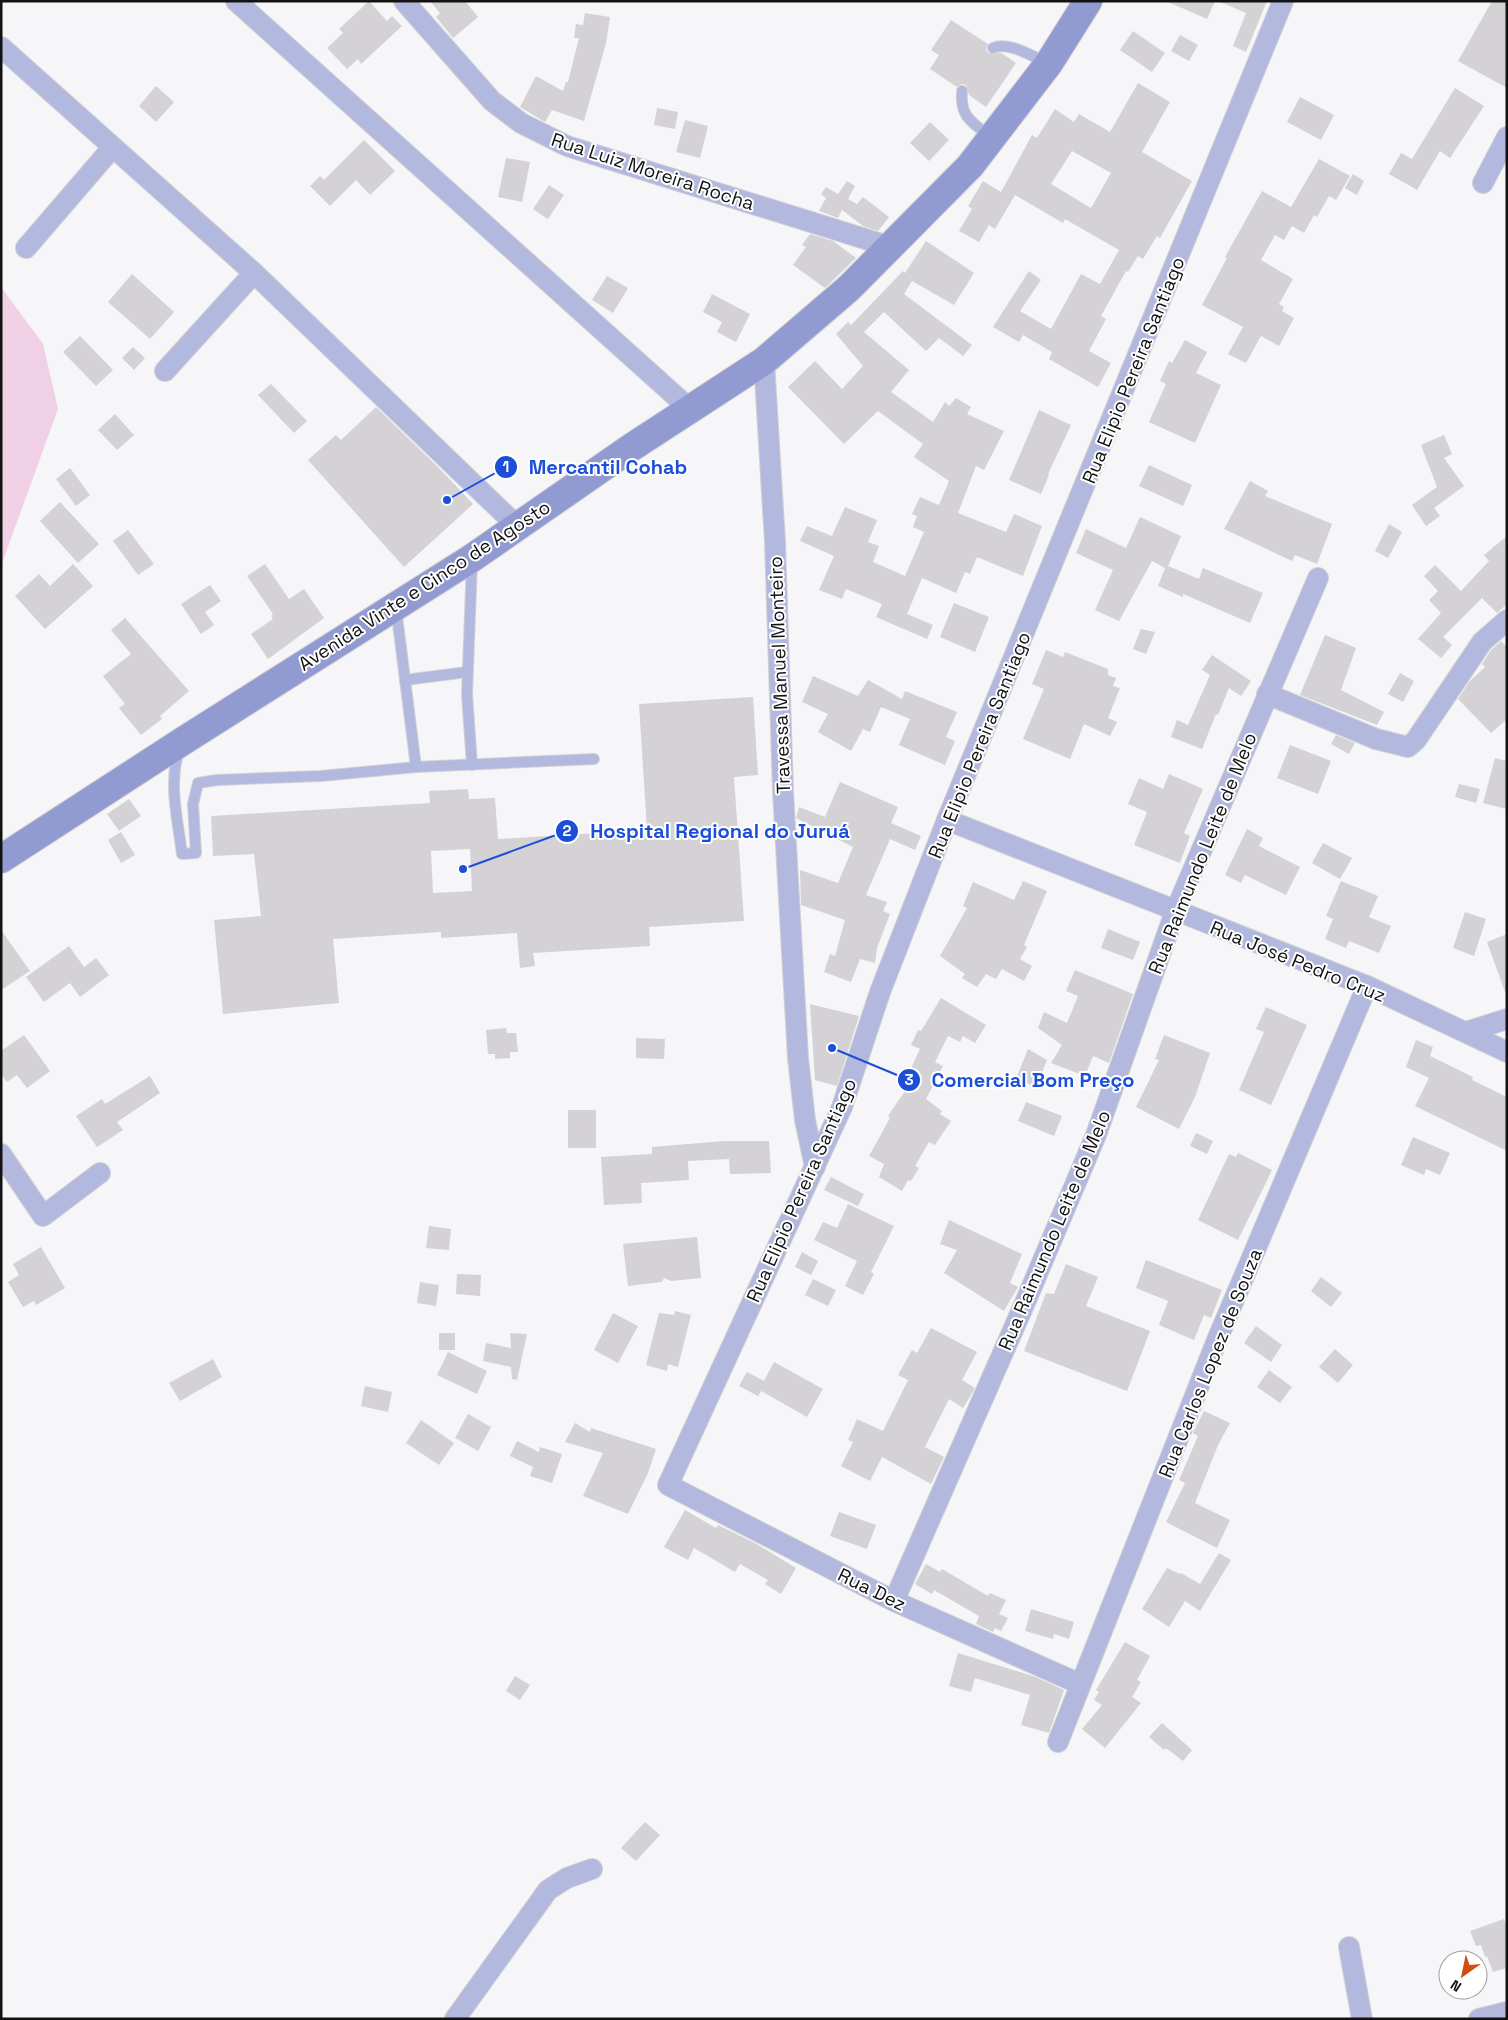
<svg xmlns="http://www.w3.org/2000/svg" width="1508" height="2020" font-family="'Space Grotesk',sans-serif">
<rect width="100%" height="100%" fill="#f6f5f8"/>
<polygon fill="#f0d0e5" points="1,287 43,344 58,409 1,566"/>
<g fill="#d4d2d5" fill-rule="evenodd">
<polygon points="369,1 387,21 392,16 402,26 361,64 358,59 347,69 327,48 343,33 339,29"/>
<polygon points="430,1 465,1 478,17 453,38 436,17 440,13"/>
<polygon points="1166,1 1215,1 1207,19"/>
<polygon points="1218,1 1267,1 1246,52 1233,46 1246,13"/>
<polygon points="1492,1 1507,1 1507,88 1458,61"/>
<polygon points="585,13 610,17 606,43 584,121 552,110 545,122 520,107 536,76 563,91 566,82 568,82 579,38 574,38 576,24 583,25"/>
<polygon points="951,20 988,44 986,49 988,53 1001,53 1016,63 986,107 969,95 966,85 962,84 957,87 930,69 939,55 931,50"/>
<polygon points="1133,31 1165,53 1152,72 1120,50"/>
<polygon points="1180,35 1198,45 1189,61 1171,51"/>
<path d="M 1138,83 L 1170,102 L 1142,152 L 1192,181 L 1160,238 L 1157,236 L 1143,259 L 1138,256 L 1128,272 L 1126,271 L 1101,316 L 1106,319 L 1089,351 L 1111,363 L 1098,387 L 1049,359 L 1052,352 L 1023,335 L 1019,342 L 993,327 L 1029,271 L 1041,280 L 1020,311 L 1051,329 L 1081,274 L 1100,284 L 1119,250 L 1065,219 L 1063,223 L 1015,195 L 995,229 L 989,225 L 979,242 L 959,231 L 972,209 L 968,206 L 983,181 L 1001,192 L 1032,135 L 1037,138 L 1055,109 L 1074,122 L 1079,114 L 1110,132 ZM 1072,151 L 1111,173 L 1091,208 L 1051,184 Z"/>
<polygon points="156,86 174,102 156,122 139,106"/>
<polygon points="1455,88 1484,106 1450,158 1440,151 1417,190 1389,174 1401,153 1412,159"/>
<polygon points="1300,97 1334,115 1321,140 1287,122"/>
<polygon points="657,108 678,112 675,129 654,125"/>
<polygon points="685,120 708,126 700,158 676,152"/>
<polygon points="930,122 949,140 929,161 910,143"/>
<polygon points="364,140 395,171 370,195 356,180 330,206 310,186 320,176 324,180"/>
<polygon points="506,158 530,162 522,202 498,197"/>
<polygon points="1319,159 1350,176 1336,200 1329,196 1317,217 1314,215 1304,233 1292,226 1284,240 1275,235 1261,260 1293,279 1279,304 1284,307 1282,311 1294,318 1279,346 1261,336 1246,363 1228,354 1243,327 1202,305 1227,258 1225,257 1262,191 1291,207"/>
<polygon points="1353,174 1364,181 1357,195 1345,188"/>
<polygon points="847,181 855,186 848,199 857,204 863,197 889,217 878,231 863,226 842,210 838,218 819,211 826,198 821,194 826,187 838,194"/>
<polygon points="549,185 564,195 548,219 533,209"/>
<polygon points="810,234 833,241 856,258 825,288 793,265 806,247 802,245"/>
<polygon points="926,241 974,273 954,305 912,281 904,294 972,345 963,356 939,338 926,351 884,312 864,332 909,370 891,392 933,422 945,402 949,406 956,398 971,407 967,414 1004,431 984,470 976,466 958,513 1006,532 1014,514 1042,526 1023,576 977,557 970,574 965,572 956,593 922,578 907,614 933,625 927,639 876,617 882,604 846,589 842,599 819,590 834,556 800,541 807,526 832,536 845,507 877,520 868,542 879,546 873,562 905,576 924,532 913,527 917,516 912,514 920,497 939,505 949,481 914,457 923,444 878,411 844,444 788,387 815,361 842,389 863,366 836,334 848,322 851,325 903,271 905,273"/>
<polygon points="132,274 174,312 150,339 108,302"/>
<polygon points="607,276 628,288 613,313 592,300"/>
<polygon points="712,294 750,314 736,342 717,332 722,322 703,312"/>
<polygon points="80,336 113,370 96,386 63,352"/>
<polygon points="1185,340 1207,352 1196,373 1221,385 1195,443 1149,422 1166,384 1160,381 1169,361 1172,363"/>
<polygon points="133,347 145,358 134,370 122,358"/>
<polygon points="271,384 307,421 294,433 258,395"/>
<polygon points="376,407 439,468 473,504 404,567 308,460 336,435 341,440"/>
<polygon points="1039,410 1071,425 1048,474 1049,475 1041,494 1009,480"/>
<polygon points="115,414 134,435 117,450 98,430"/>
<polygon points="1444,435 1452,454 1444,458 1464,486 1434,508 1440,516 1426,526 1412,505 1437,487 1421,445"/>
<polygon points="1149,465 1192,485 1183,506 1139,486"/>
<polygon points="70,468 90,495 76,506 56,479"/>
<polygon points="1250,481 1268,491 1265,496 1332,524 1317,564 1295,555 1292,561 1224,529"/>
<polygon points="60,502 99,544 78,563 40,521"/>
<polygon points="1140,517 1181,536 1168,566 1199,579 1203,568 1263,593 1250,623 1183,594 1183,597 1158,586 1165,568 1152,561 1119,621 1095,610 1113,570 1076,553 1086,529 1126,548"/>
<polygon points="1389,524 1402,532 1388,558 1375,551"/>
<polygon points="128,530 154,564 138,575 113,541"/>
<polygon points="1507,536 1507,604 1497,613 1482,598 1443,637 1452,645 1441,658 1418,639 1441,613 1429,600 1438,591 1424,576 1435,565 1461,591 1489,561 1484,555"/>
<polygon points="73,564 93,586 45,629 15,596 39,574 50,586"/>
<polygon points="265,564 289,599 304,589 324,618 268,659 251,634 273,619 271,616 273,614 247,576"/>
<polygon points="210,585 221,601 205,612 214,625 201,634 181,604"/>
<polygon points="954,603 989,617 975,652 940,637"/>
<polygon points="125,618 189,691 160,716 162,719 141,735 119,708 125,704 103,676 131,654 111,630"/>
<polygon points="1141,629 1155,632 1146,654 1133,649"/>
<polygon points="1325,635 1356,648 1341,690 1384,712 1377,725 1300,695"/>
<polygon points="1501,641 1507,647 1507,719 1491,733 1458,699 1469,682 1485,667 1482,664 1491,650"/>
<polygon points="1046,650 1063,657 1065,652 1108,669 1108,675 1116,678 1113,686 1120,688 1108,718 1117,722 1110,736 1084,724 1070,759 1023,739 1044,689 1032,684"/>
<polygon points="1212,655 1251,681 1241,696 1229,688 1218,715 1216,714 1202,749 1171,737 1177,720 1188,725 1210,675 1202,670"/>
<polygon points="1400,673 1414,681 1403,702 1388,694"/>
<polygon points="813,676 858,696 868,680 902,699 905,691 957,712 946,737 955,741 945,765 899,745 910,719 881,707 870,732 863,729 851,751 818,732 828,714 802,702"/>
<path d="M 753,697 L 758,775 L 734,777 L 744,921 L 649,927 L 650,946 L 533,953 L 535,966 L 520,968 L 517,933 L 441,938 L 441,932 L 333,939 L 339,1003 L 223,1014 L 214,920 L 261,916 L 254,854 L 213,856 L 211,816 L 430,803 L 429,791 L 468,789 L 469,799 L 495,798 L 498,839 L 647,830 L 639,704 ZM 470,849 L 472,891 L 433,893 L 431,851 Z"/>
<polygon points="1336,735 1355,743 1349,754 1331,744"/>
<polygon points="1290,745 1331,761 1318,794 1277,778"/>
<polygon points="1495,758 1507,761 1507,809 1483,803"/>
<polygon points="1169,774 1203,789 1184,833 1190,836 1180,863 1134,845 1147,812 1128,804 1139,778 1163,789"/>
<polygon points="840,782 898,807 891,823 921,836 915,850 890,839 866,895 887,902 883,911 890,914 877,948 875,963 860,959 851,982 824,972 830,954 835,956 845,920 801,905 800,870 838,883 853,847 796,818 799,807 825,817"/>
<polygon points="1459,784 1480,789 1476,803 1455,797"/>
<polygon points="129,799 141,816 119,831 107,814"/>
<polygon points="1247,829 1263,838 1259,846 1300,867 1286,895 1245,875 1241,883 1225,875"/>
<polygon points="121,832 135,855 121,863 108,840"/>
<polygon points="1323,843 1352,858 1340,879 1312,863"/>
<polygon points="1023,881 1047,891 1024,945 1027,947 1020,959 1032,966 1024,981 1002,969 996,979 986,974 977,987 962,978 965,974 940,956 967,908 963,906 973,882 1014,900"/>
<polygon points="1341,881 1378,896 1369,917 1391,926 1379,953 1349,941 1346,948 1325,939 1333,919 1326,916"/>
<polygon points="1465,912 1486,919 1474,956 1453,948"/>
<polygon points="1108,929 1140,942 1133,960 1101,948"/>
<polygon points="1,930 30,971 1,990"/>
<polygon points="1507,934 1507,991 1505,992 1487,942"/>
<polygon points="69,946 84,967 96,958 109,975 80,997 70,983 44,1002 26,977"/>
<polygon points="1075,970 1133,994 1109,1063 1093,1056 1085,1076 1051,1063 1062,1045 1038,1028 1044,1012 1067,1023 1078,996 1066,991"/>
<polygon points="941,998 986,1025 975,1043 963,1036 960,1042 948,1036 935,1062 943,1066 926,1099 942,1111 940,1114 951,1121 935,1145 929,1142 915,1166 919,1168 911,1181 908,1180 902,1191 879,1177 884,1164 869,1156 890,1118 888,1116 914,1078 908,1075 920,1049 911,1045 918,1030 921,1031"/>
<polygon points="810,1004 859,1016 837,1086 815,1080"/>
<polygon points="1266,1007 1307,1025 1271,1105 1239,1090 1264,1032 1256,1029"/>
<polygon points="506,1028 507,1033 516,1033 518,1052 510,1052 510,1058 495,1059 495,1054 488,1054 486,1030"/>
<polygon points="24,1035 50,1071 27,1088 17,1075 7,1082 1,1074 1,1051"/>
<polygon points="1164,1035 1210,1053 1195,1097 1179,1129 1136,1107 1159,1060 1155,1059"/>
<polygon points="636,1038 665,1039 664,1059 636,1058"/>
<polygon points="1416,1040 1433,1047 1430,1056 1473,1077 1472,1080 1507,1097 1507,1151 1415,1106 1429,1078 1406,1067"/>
<polygon points="1028,1049 1047,1060 1036,1087 1016,1079"/>
<polygon points="150,1076 160,1093 117,1122 123,1130 97,1147 76,1116 102,1099 105,1104"/>
<polygon points="1026,1102 1062,1116 1054,1136 1018,1121"/>
<rect x="568" y="1110" width="28" height="38"/>
<polygon points="1196,1133 1213,1141 1207,1154 1190,1146"/>
<polygon points="1413,1137 1450,1153 1440,1175 1426,1169 1424,1175 1401,1165"/>
<polygon points="724,1141 769,1141 771,1173 730,1174 729,1159 688,1161 689,1180 641,1183 642,1203 604,1205 601,1157 652,1154 652,1147"/>
<polygon points="1238,1153 1272,1170 1238,1240 1198,1220 1229,1154 1236,1157"/>
<polygon points="831,1177 864,1194 858,1206 824,1190"/>
<polygon points="848,1204 894,1226 871,1272 874,1274 863,1295 845,1286 857,1261 814,1240 823,1222 837,1228"/>
<polygon points="949,1220 1022,1254 1010,1283 1018,1287 1004,1311 944,1273 957,1250 940,1244"/>
<polygon points="429,1226 451,1229 449,1250 426,1248"/>
<polygon points="697,1237 701,1278 671,1281 664,1278 662,1282 628,1286 623,1244"/>
<polygon points="41,1247 65,1288 36,1305 34,1301 23,1307 8,1282 19,1275 13,1264"/>
<polygon points="802,1252 818,1261 811,1275 795,1267"/>
<polygon points="1146,1260 1222,1290 1211,1318 1204,1315 1194,1340 1159,1325 1168,1301 1136,1288"/>
<polygon points="1066,1264 1098,1277 1086,1306 1150,1331 1127,1391 1024,1351 1046,1293 1054,1294"/>
<polygon points="457,1274 481,1275 480,1296 456,1294"/>
<polygon points="1321,1277 1342,1293 1331,1307 1311,1291"/>
<polygon points="813,1279 836,1290 828,1306 805,1295"/>
<polygon points="420,1282 439,1285 436,1306 417,1303"/>
<polygon points="675,1311 691,1315 678,1367 668,1364 667,1371 646,1365 659,1313 674,1315"/>
<polygon points="613,1313 638,1326 618,1363 594,1350"/>
<polygon points="1256,1326 1282,1345 1271,1362 1244,1343"/>
<polygon points="931,1328 977,1352 962,1380 975,1388 971,1395 963,1408 949,1399 925,1447 944,1457 931,1484 882,1457 870,1481 841,1466 853,1442 848,1440 857,1419 883,1431 908,1380 898,1375 912,1350 917,1353"/>
<rect x="439" y="1333" width="16" height="17"/>
<polygon points="510,1333 527,1334 517,1380 512,1379 511,1367 483,1361 486,1343 511,1348"/>
<polygon points="1335,1349 1353,1365 1338,1383 1319,1367"/>
<polygon points="448,1352 487,1371 477,1394 437,1375"/>
<polygon points="213,1359 222,1377 180,1401 169,1383"/>
<polygon points="774,1362 823,1389 807,1417 761,1391 758,1396 739,1386 747,1372 764,1381"/>
<polygon points="1269,1370 1292,1387 1280,1403 1257,1387"/>
<polygon points="365,1386 392,1392 388,1412 361,1406"/>
<polygon points="1204,1411 1230,1423 1218,1445 1195,1503 1230,1520 1217,1548 1166,1522 1185,1483 1179,1480 1198,1436 1193,1433"/>
<polygon points="468,1414 491,1427 478,1451 455,1438"/>
<polygon points="421,1420 454,1443 439,1465 406,1443"/>
<polygon points="575,1423 590,1432 591,1428 656,1449 648,1473 628,1514 583,1496 603,1453 565,1442"/>
<polygon points="517,1441 539,1452 540,1447 562,1454 552,1483 530,1476 533,1467 510,1456"/>
<polygon points="685,1510 716,1528 718,1525 755,1543 796,1568 781,1594 765,1584 768,1580 740,1564 735,1572 694,1548 688,1560 664,1547"/>
<polygon points="839,1512 876,1525 867,1549 830,1536"/>
<polygon points="1219,1553 1231,1560 1200,1611 1185,1601 1169,1627 1142,1609 1167,1568 1180,1574 1181,1573 1200,1584"/>
<polygon points="926,1564 940,1572 942,1569 988,1596 990,1593 1006,1600 999,1614 1008,1618 1001,1631 995,1628 993,1632 976,1624 979,1616 934,1590 932,1594 915,1584"/>
<polygon points="1031,1609 1074,1622 1069,1639 1054,1634 1053,1639 1025,1631"/>
<polygon points="1125,1642 1150,1656 1137,1680 1141,1682 1132,1697 1141,1703 1105,1748 1082,1729 1102,1705 1094,1700 1099,1692 1096,1690"/>
<polygon points="958,1653 1036,1677 1064,1690 1049,1733 1021,1725 1030,1695 975,1678 971,1692 949,1686"/>
<polygon points="515,1676 530,1685 520,1700 506,1691"/>
<polygon points="1162,1723 1192,1750 1183,1761 1166,1748 1164,1750 1149,1737"/>
<polygon points="645,1822 660,1835 636,1861 621,1848"/>
<polygon points="1504,1919 1507,1927 1507,1968 1493,1972 1487,1956 1485,1957 1481,1945 1476,1946 1470,1931"/>
</g>
<g fill="none" stroke-linecap="round" stroke-linejoin="round">
<defs>
<g id="service">
<path d="M 993,48 C 1009,41 1033,57 1048,63"/>
<path d="M 962,91 C 960,117 971,121 990,137"/>
<polyline points="396,608 416,767"/>
<polyline points="405,680 467,672"/>
<path d="M 179,751 C 168,783 178,821 182,854 L 196,853 L 193,804 L 198,783 L 217,780 L 321,776 L 416,767 L 594,759"/>
<polyline points="472,765 467,694 472,562"/>
</g>
<g id="minor">
<polyline points="236,1 691,410"/>
<polyline points="404,1 492,101 521,123 567,146 891,247"/>
<polyline points="1,47 254,273 518,527"/>
<polyline points="1483,183 1507,137"/>
<polyline points="26,248 112,148"/>
<polyline points="764,361 775,542 783,792 798,1058 805,1120 815,1167"/>
<polyline points="165,371 254,273"/>
<polyline points="1267,694 1376,739 1408,747 1416,740 1482,642 1507,620"/>
<polyline points="947,820 1367,986 1507,1052"/>
<polyline points="1466,1032 1507,1019"/>
<polyline points="1,1154 43,1216 100,1173"/>
<polyline points="894,1601 1027,1298 1096,1135 1175,912 1318,578"/>
<polyline points="1080,1684 894,1601 668,1485 842,1107 880,992 947,820 1283,1"/>
<polyline points="1058,1742 1217,1340 1367,986"/>
<polyline points="1349,1947 1362,2019"/>
<polyline points="455,2019 548,1890 567,1878 592,1869"/>
<polyline points="1479,2019 1507,2012"/>
</g>
<polyline id="secondary" points="1,859 183,741 472,558 632,447 764,361 849,288 970,166 1049,63 1088,1"/>
</defs>
<use href="#service" stroke="#d2d1d3" stroke-width="12"/>
<use href="#minor" stroke="#d2d1d3" stroke-width="22"/>
<use href="#secondary" stroke="#d2d1d3" stroke-width="30"/>
<use href="#service" stroke="#b2b8de" stroke-width="10"/>
<use href="#minor" stroke="#b2b8de" stroke-width="20"/>
<use href="#secondary" stroke="#919ad1" stroke-width="28"/>
</g>
<g text-anchor="middle" stroke-width="4" stroke-linejoin="round" paint-order="stroke">
<g font-size="19" fill="#121213" stroke="#fff">
<text transform="translate(653 171) rotate(18)" y="7">Rua Luiz Moreira Rocha</text>
<text transform="translate(1133 370) rotate(-68)" y="7">Rua Elipio Pereira Santiago</text>
<text transform="translate(424 585) rotate(-33)" y="7">Avenida Vinte e Cinco de Agosto</text>
<text transform="translate(779 675) rotate(-92)" y="7">Travessa Manuel Monteiro</text>
<text transform="translate(979 745) rotate(-68)" y="7">Rua Elipio Pereira Santiago</text>
<text transform="translate(1202 853) rotate(-68)" y="7">Rua Raimundo Leite de Melo</text>
<text transform="translate(1298 961) rotate(22)" y="7">Rua José Pedro Cruz</text>
<text transform="translate(801 1190) rotate(-66)" y="7">Rua Elipio Pereira Santiago</text>
<text transform="translate(1054 1230) rotate(-67)" y="7">Rua Raimundo Leite de Melo</text>
<text transform="translate(1210 1363) rotate(-68)" y="7">Rua Carlos Lopez de Souza</text>
<text transform="translate(872 1589) rotate(26)" y="7">Rua Dez</text>
</g>
</g>
<path fill="none" stroke="#1d4ed8" stroke-width="2" d="M447 500L506 467M463 869L567 831M832 1048L909 1080"/>
<g fill="#1d4ed8" stroke="#fff" stroke-width="2">
<circle cx="447" cy="500" r="5"/>
<circle cx="463" cy="869" r="5"/>
<circle cx="832" cy="1048" r="5"/>
<circle cx="506" cy="467" r="12"/>
<circle cx="567" cy="831" r="12"/>
<circle cx="909" cy="1080" r="12"/>
</g>
<g font-size="15" text-anchor="middle" font-weight="bold" fill="#fff">
<text x="506" y="472">1</text>
<text x="567" y="836">2</text>
<text x="909" y="1085">3</text>
</g>
<g font-size="20" text-anchor="middle" font-weight="bold" fill="#1d4ed8" stroke="#fff" stroke-width="4" stroke-linejoin="round" paint-order="stroke">
<text x="608" y="474">Mercantil Cohab</text>
<text x="720" y="838">Hospital Regional do Juruá</text>
<text x="1033" y="1087">Comercial Bom Preço</text>
</g>
<rect width="1508" height="2020" fill="none" stroke="#121213" stroke-width="5"/>
<g transform="translate(1463 1975) rotate(213)"><circle r="24" fill="#ffffff" stroke="#a0a0a1"/>
<path d="M0-4L9 19L0 12L-9 19Z" fill="#d24c11"/>
<text y="-8" font-size="14" font-weight="bold" text-anchor="middle" fill="#121213">N</text>
</g>
</svg>
